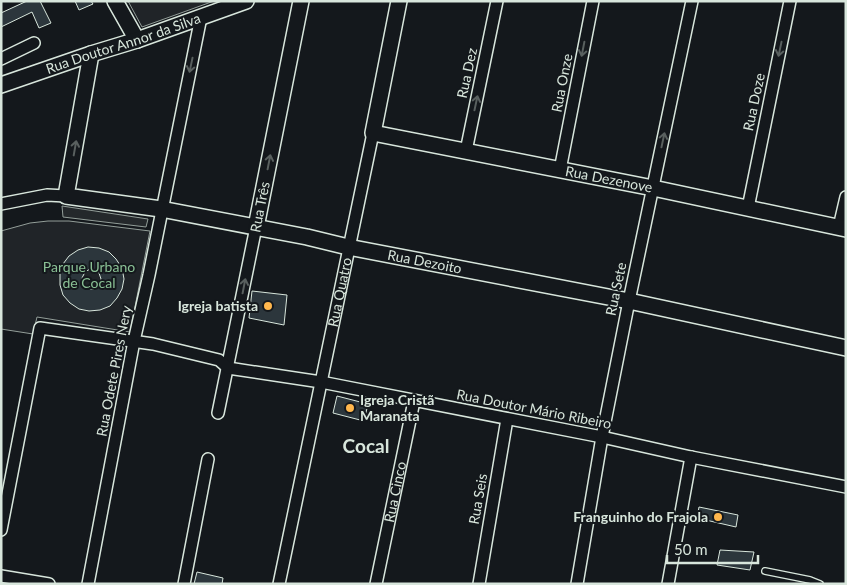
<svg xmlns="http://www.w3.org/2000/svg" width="847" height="585" font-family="Lato,sans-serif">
<rect width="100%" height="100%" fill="#14181c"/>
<g fill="#202428" stroke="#939e99">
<polygon points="128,1 214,1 142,27"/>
<polygon points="48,221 69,221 150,231 130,332 37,317 33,334 1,329 1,231 30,223"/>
</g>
<polygon fill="#24282b" stroke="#939e99" points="62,206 148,219 146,227 63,217"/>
<g fill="#2c363c" stroke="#d8e6dc" fill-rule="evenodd">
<polygon points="27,1 40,1 51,23 39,28 32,12 1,27 1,13"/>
<polygon points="75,1 91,1 93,4 79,10"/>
<path d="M 88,247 L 99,248 L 109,252 L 116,259 L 122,268 L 124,279 L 122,289 L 117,298 L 110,306 L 100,310 L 89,311 L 79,309 L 70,303 L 63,295 L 60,285 L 60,274 L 63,264 L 69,256 L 78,250 ZM 90,269 L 97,271 L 99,273 L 101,279 L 99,285 L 94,289 L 91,289 L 85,287 L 83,284 L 82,278 L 85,272 Z"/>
<polygon points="252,291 287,295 284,325 249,318"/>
<polygon points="337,396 368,404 364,421 333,413"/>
<polygon points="699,507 738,515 736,527 697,518"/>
<polygon points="720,550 754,552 750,570 717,565"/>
<polygon points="197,572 223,578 222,584 194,584"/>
</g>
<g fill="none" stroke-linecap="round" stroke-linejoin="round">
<defs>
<polyline id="lane" points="765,571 810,580 820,584"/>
<g id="street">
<polyline points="1,59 34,43"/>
<polyline points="466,151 497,1"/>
<polyline points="560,170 593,1"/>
<polyline points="1,204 47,195 66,196"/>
<polyline points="748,208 790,1"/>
<polyline points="839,227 846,197"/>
<polyline points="218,413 256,227"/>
<polyline points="1,530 40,328 153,344 219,360 228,368 321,382 602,437 691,457 846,487"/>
<polyline points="1,576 49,584"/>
<polyline points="88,584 134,341 149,275 201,17"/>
<polyline points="184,584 208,459"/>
<path id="s1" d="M 279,584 L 373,133"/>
<path id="s2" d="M 376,584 L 414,401"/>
<polyline points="479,584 507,419"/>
<polyline points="577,584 602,437 629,301 692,1"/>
<polyline points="668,584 691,457"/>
</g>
<g id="secondary">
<polyline points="115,1 137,40"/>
<path id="s3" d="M 399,1 L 373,133 L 653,188 L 846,229"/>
<path id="s4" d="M 91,54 L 66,196 L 161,209 L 307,237 L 348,247 L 629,301 L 846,348"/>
<path id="s5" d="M 1,85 L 91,54 L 137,40 L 246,1"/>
<polyline points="256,227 301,1"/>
</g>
</defs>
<use href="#lane" stroke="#d8e6dc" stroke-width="8"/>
<use href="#street" stroke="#d8e6dc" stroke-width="14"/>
<use href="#secondary" stroke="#d8e6dc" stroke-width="18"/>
<use href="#lane" stroke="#14181c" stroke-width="5.5"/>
<use href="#street" stroke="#14181c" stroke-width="11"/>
<use href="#secondary" stroke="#14181c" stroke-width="15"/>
</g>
<defs><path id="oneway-shaft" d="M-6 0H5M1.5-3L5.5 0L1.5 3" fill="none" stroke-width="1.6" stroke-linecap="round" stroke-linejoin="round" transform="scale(1.25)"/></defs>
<g stroke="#59605f">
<use href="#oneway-shaft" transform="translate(583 49) rotate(101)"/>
<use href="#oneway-shaft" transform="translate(780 49) rotate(102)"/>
<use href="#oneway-shaft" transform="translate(191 65) rotate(102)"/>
<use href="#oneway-shaft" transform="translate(476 103) rotate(-78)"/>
<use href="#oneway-shaft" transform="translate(663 140) rotate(-78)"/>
<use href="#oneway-shaft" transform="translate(75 148) rotate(-80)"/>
<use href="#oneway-shaft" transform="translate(269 162) rotate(-79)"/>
<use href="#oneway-shaft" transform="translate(244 286) rotate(-79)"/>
</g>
<g fill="#ffb74d" stroke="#14181c" stroke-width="2">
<circle cx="268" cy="306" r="5"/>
<circle cx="350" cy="408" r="5"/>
<circle cx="718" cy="517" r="5"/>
</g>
<g text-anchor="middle" stroke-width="4" stroke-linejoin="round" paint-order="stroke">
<g font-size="14" fill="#d8e6dc" stroke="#14181c">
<text dy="5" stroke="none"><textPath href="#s5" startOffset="129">Rua Doutor Annor da Silva</textPath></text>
<text transform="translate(467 73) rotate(-78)" y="5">Rua Dez</text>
<text transform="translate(562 83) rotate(-79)" y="5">Rua Onze</text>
<text transform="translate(754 102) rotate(-78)" y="5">Rua Doze</text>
<text dy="5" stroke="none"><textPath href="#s3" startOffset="375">Rua Dezenove</textPath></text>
<text transform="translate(260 207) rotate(-79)" y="5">Rua Três</text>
<text dy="5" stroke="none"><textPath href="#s4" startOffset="509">Rua Dezoito</textPath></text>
<text transform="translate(616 289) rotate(-78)" y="5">Rua Sete</text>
<text dy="5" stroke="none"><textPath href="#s1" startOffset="298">Rua Quatro</textPath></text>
<text transform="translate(114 371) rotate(-79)" y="5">Rua Odete Pires Nery</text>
<text transform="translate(534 409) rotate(11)" y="5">Rua Doutor Mário Ribeiro</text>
<text dy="5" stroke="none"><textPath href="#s2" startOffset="94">Rua Cinco</textPath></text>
<text transform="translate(478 499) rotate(-80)" y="5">Rua Seis</text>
</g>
<g font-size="14" fill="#8ac095" stroke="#14181c">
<text x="89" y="272">Parque Urbano<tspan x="89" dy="16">de Cocal</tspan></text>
</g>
<g font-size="14" font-weight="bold" fill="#d8e6dc" stroke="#14181c" text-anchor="end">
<text x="258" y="311">Igreja batista</text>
<text x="360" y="405" text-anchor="start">Igreja Cristã<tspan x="360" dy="16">Maranata</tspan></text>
<text x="708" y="522">Franguinho do Frajola</text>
</g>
<g font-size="19" font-weight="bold" fill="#d8e6dc" stroke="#14181c">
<text x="366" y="453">Cocal</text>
</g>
</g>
<rect width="847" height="585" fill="none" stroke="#d8e6dc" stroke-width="5"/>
<path d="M667 555v8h91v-8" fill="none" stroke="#d8e6dc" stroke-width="2.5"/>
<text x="674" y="555" font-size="15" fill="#d8e6dc" stroke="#14181c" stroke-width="4" paint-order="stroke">50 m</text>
</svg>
